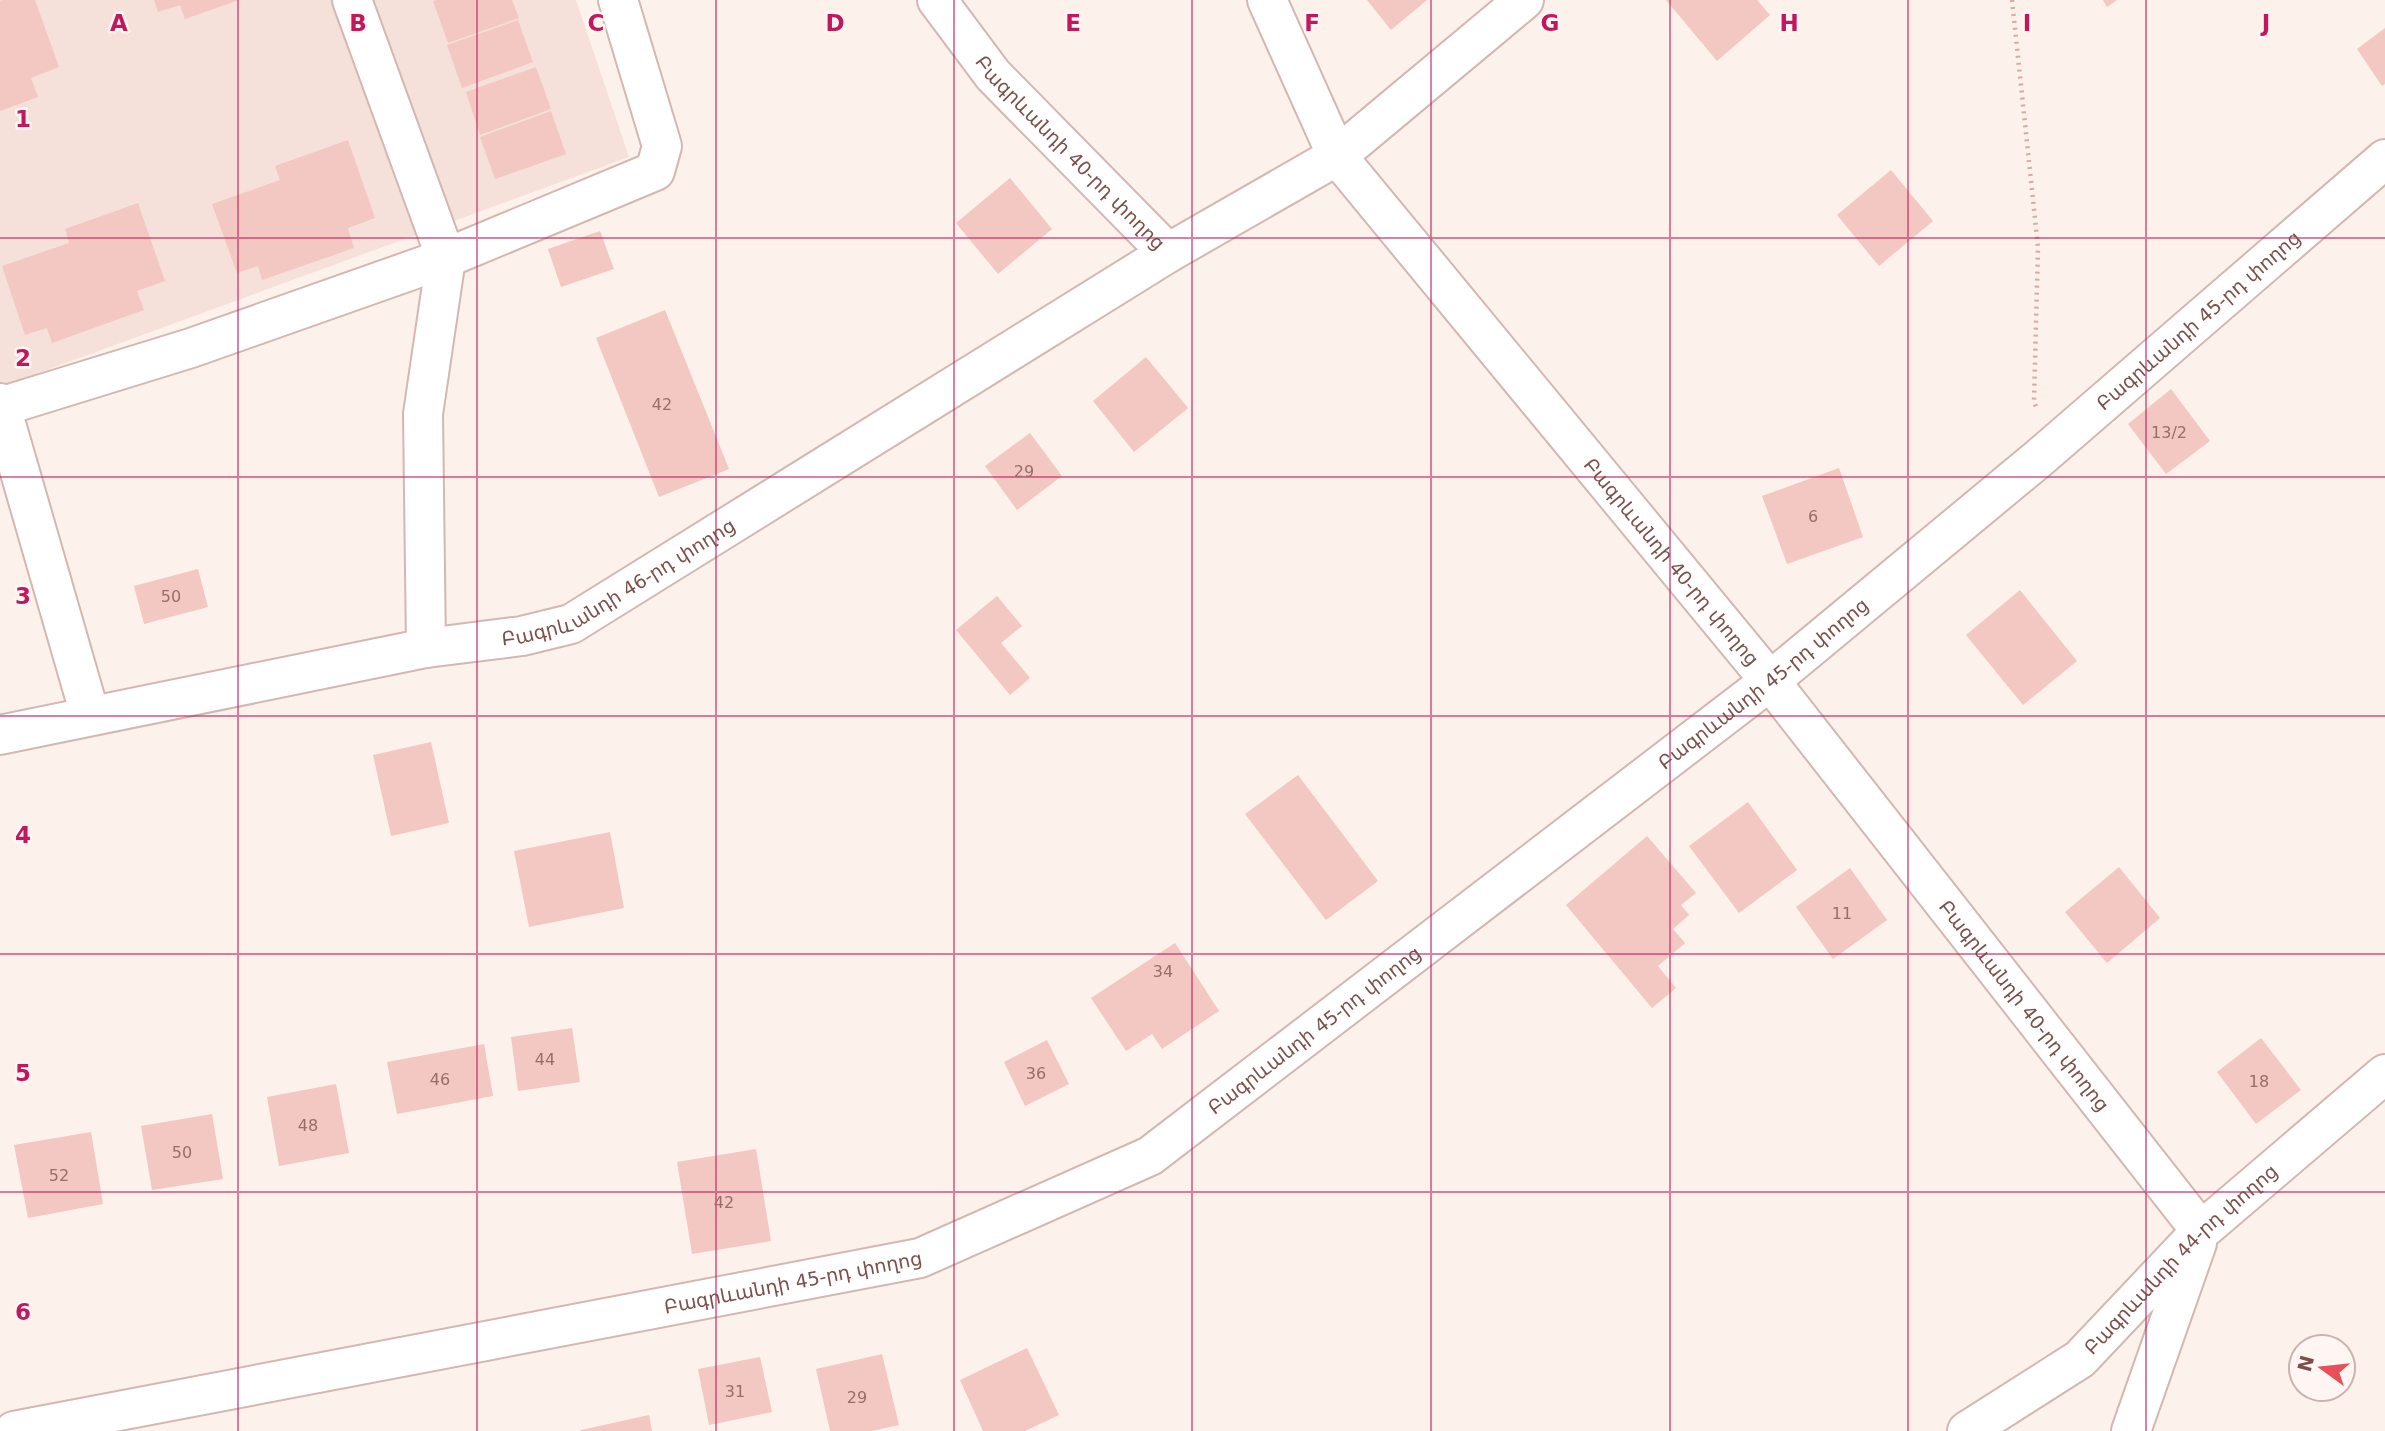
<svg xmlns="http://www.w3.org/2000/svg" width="2385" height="1431" font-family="'DejaVu Sans','Noto Sans Armenian',sans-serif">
<rect width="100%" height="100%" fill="#fdf1eb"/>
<polygon fill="#f5e1d9" points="0,0 576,0 629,157 0,387"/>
<g fill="#f3c7c2">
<polygon points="2,0 35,0 59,67 31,78 38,97 0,111 0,1"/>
<polygon points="154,0 239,0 185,19 180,5 158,12"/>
<polygon points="436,0 512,0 519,18 448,43 433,1"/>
<polygon points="1367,0 1427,0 1391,30"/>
<polygon points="1666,0 1757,0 1770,15 1717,61"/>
<polygon points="2103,0 2117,0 2107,7"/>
<polygon points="518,20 533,62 462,88 447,45"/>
<polygon points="2385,28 2385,84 2382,86 2357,49"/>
<polygon points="536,67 551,109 480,135 466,92"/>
<polygon points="551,111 566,154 495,179 480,137"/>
<polygon points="348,140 375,218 348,228 354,248 262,280 258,266 237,273 212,204 280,180 275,166"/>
<polygon points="1891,170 1933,221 1879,266 1837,215"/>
<polygon points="1010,178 1052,229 998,274 956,223"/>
<polygon points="138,203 165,281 137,291 144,310 52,343 47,328 25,335 2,266 69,243 65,229"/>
<polygon points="600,231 614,269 561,287 548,249"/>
<polygon points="665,310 729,469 659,497 596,338"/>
<polygon points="1146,357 1188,408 1134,452 1093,401"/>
<polygon points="2171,389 2210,441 2166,474 2128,424"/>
<polygon points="1030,433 1062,476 1017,510 985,466"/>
<polygon points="1839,468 1863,537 1787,564 1762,496"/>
<polygon points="198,569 208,607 144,624 134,586"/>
<polygon points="2020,590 2077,661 2023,705 1966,635"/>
<polygon points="997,596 1022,626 1001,643 1030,678 1010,695 956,630"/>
<polygon points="431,742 449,823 391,836 373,755"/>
<polygon points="1298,775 1378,881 1326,920 1245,814"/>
<polygon points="1748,802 1797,870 1739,913 1689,846"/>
<polygon points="610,832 624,908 529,927 514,851"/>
<polygon points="1647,836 1696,893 1681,905 1689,915 1673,929 1685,943 1658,966 1676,988 1652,1008 1566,905"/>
<polygon points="2119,867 2160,918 2107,963 2065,912"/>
<polygon points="1850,868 1887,920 1833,959 1796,907"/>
<polygon points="1175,943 1219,1011 1162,1049 1152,1034 1126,1051 1091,998"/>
<polygon points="572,1028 580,1082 518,1091 511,1037"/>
<polygon points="2261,1038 2301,1090 2256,1124 2217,1072"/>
<polygon points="1047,1040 1069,1084 1025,1106 1004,1062"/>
<polygon points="484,1044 493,1096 397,1114 387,1062"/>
<polygon points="336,1084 349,1153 279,1166 267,1097"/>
<polygon points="212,1114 223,1179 152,1190 141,1126"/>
<polygon points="91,1132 103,1204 28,1218 14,1145"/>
<polygon points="756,1149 771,1241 692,1254 677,1162"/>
<polygon points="1027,1348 1059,1415 1025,1431 983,1431 960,1380"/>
<polygon points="882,1354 899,1425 872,1431 830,1431 816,1369"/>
<polygon points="760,1357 772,1412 709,1425 698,1369"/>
<polygon points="649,1415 652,1431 581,1431 581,1430"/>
</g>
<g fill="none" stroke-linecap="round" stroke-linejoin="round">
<defs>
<g id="minor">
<polyline points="352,0 446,258 423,414 426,648"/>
<path id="s1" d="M 937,0 L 993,75 L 1168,253 L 1337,156 L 1770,681 L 2201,1231"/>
<polyline points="1267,0 1337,156 1524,0"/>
<polyline points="0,403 90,715"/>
<polyline points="0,407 191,348 446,258 655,171 662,146 618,0"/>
<path id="s2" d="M 0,735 L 426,648 L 522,636 L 571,624 L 1168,253"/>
<path id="s3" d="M 14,1431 L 920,1258 L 1150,1156 L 1770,681 L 2038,459 L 2385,159"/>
<path id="s4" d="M 1967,1431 L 2080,1359 L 2201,1231 L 2385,1074"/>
<polyline points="2131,1431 2197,1243"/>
</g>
</defs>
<use href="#minor" stroke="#d3b7b2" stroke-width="42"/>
<polyline stroke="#d9a9a4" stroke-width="4.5" stroke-dasharray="2 5" stroke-linecap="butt" points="2012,0 2038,247 2034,401 2036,407"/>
<use href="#minor" stroke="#fff" stroke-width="38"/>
</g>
<path fill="none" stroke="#c2185b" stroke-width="2" stroke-opacity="0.55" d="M 238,0 L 238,1431M 477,0 L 477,1431M 716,0 L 716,1431M 954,0 L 954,1431M 1192,0 L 1192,1431M 1431,0 L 1431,1431M 1670,0 L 1670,1431M 1908,0 L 1908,1431M 2146,0 L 2146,1431M 0,238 L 2385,238M 0,477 L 2385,477M 0,716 L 2385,716M 0,954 L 2385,954M 0,1192 L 2385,1192"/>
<g text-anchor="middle" stroke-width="5" stroke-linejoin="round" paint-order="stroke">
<g font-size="16" fill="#986d6a">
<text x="662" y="410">42</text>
<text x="2169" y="438">13/2</text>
<text x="1024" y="477">29</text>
<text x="1813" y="522">6</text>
<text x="171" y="602">50</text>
<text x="1842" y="919">11</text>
<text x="1163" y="977">34</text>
<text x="545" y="1065">44</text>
<text x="1036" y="1079">36</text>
<text x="440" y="1085">46</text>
<text x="2259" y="1087">18</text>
<text x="308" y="1131">48</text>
<text x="182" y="1158">50</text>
<text x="59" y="1181">52</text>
<text x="724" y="1208">42</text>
<text x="735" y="1397">31</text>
<text x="857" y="1403">29</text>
</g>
<g font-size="19" fill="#7a4f4c" stroke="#fff6f3">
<text dy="7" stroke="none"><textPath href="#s1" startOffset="203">Բագրևանդի 40-րդ փողոց</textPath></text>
<text dy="7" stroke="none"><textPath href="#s3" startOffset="2515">Բագրևանդի 45-րդ փողոց</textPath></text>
<text dy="7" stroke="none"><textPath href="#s1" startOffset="1064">Բագրևանդի 40-րդ փողոց</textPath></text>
<text dy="7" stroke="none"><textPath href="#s2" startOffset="642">Բագրևանդի 46-րդ փողոց</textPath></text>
<text dy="7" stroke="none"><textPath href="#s3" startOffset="1948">Բագրևանդի 45-րդ փողոց</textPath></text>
<text dy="7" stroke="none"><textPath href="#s1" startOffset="1631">Բագրևանդի 40-րդ փողոց</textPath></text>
<text dy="7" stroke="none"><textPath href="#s3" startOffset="1381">Բագրևանդի 45-րդ փողոց</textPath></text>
<text dy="7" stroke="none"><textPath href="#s4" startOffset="276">Բագրևանդի 44-րդ փողոց</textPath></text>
<text dy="7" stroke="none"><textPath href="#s3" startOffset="793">Բագրևանդի 45-րդ փողոց</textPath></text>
</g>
</g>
<g font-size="23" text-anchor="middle" font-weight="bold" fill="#c2185b" stroke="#fff6f3" stroke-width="5" stroke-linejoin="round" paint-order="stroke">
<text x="119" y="31">A</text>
<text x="358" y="31">B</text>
<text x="596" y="31">C</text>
<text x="835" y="31">D</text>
<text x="1073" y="31">E</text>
<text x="1312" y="31">F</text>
<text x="1550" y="31">G</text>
<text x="1789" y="31">H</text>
<text x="2027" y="31">I</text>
<text x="2266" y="31">J</text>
<text x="23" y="127">1</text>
<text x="23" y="366">2</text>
<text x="23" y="604">3</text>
<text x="23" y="843">4</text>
<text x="23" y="1081">5</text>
<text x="23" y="1320">6</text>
</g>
<g transform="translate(2322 1368) rotate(285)"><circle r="33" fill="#fff6f3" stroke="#cab3b0" stroke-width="2"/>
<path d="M0-5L12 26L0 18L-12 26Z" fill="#e84f5a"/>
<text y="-10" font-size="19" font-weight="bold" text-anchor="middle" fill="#7a4f4c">N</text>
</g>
</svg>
